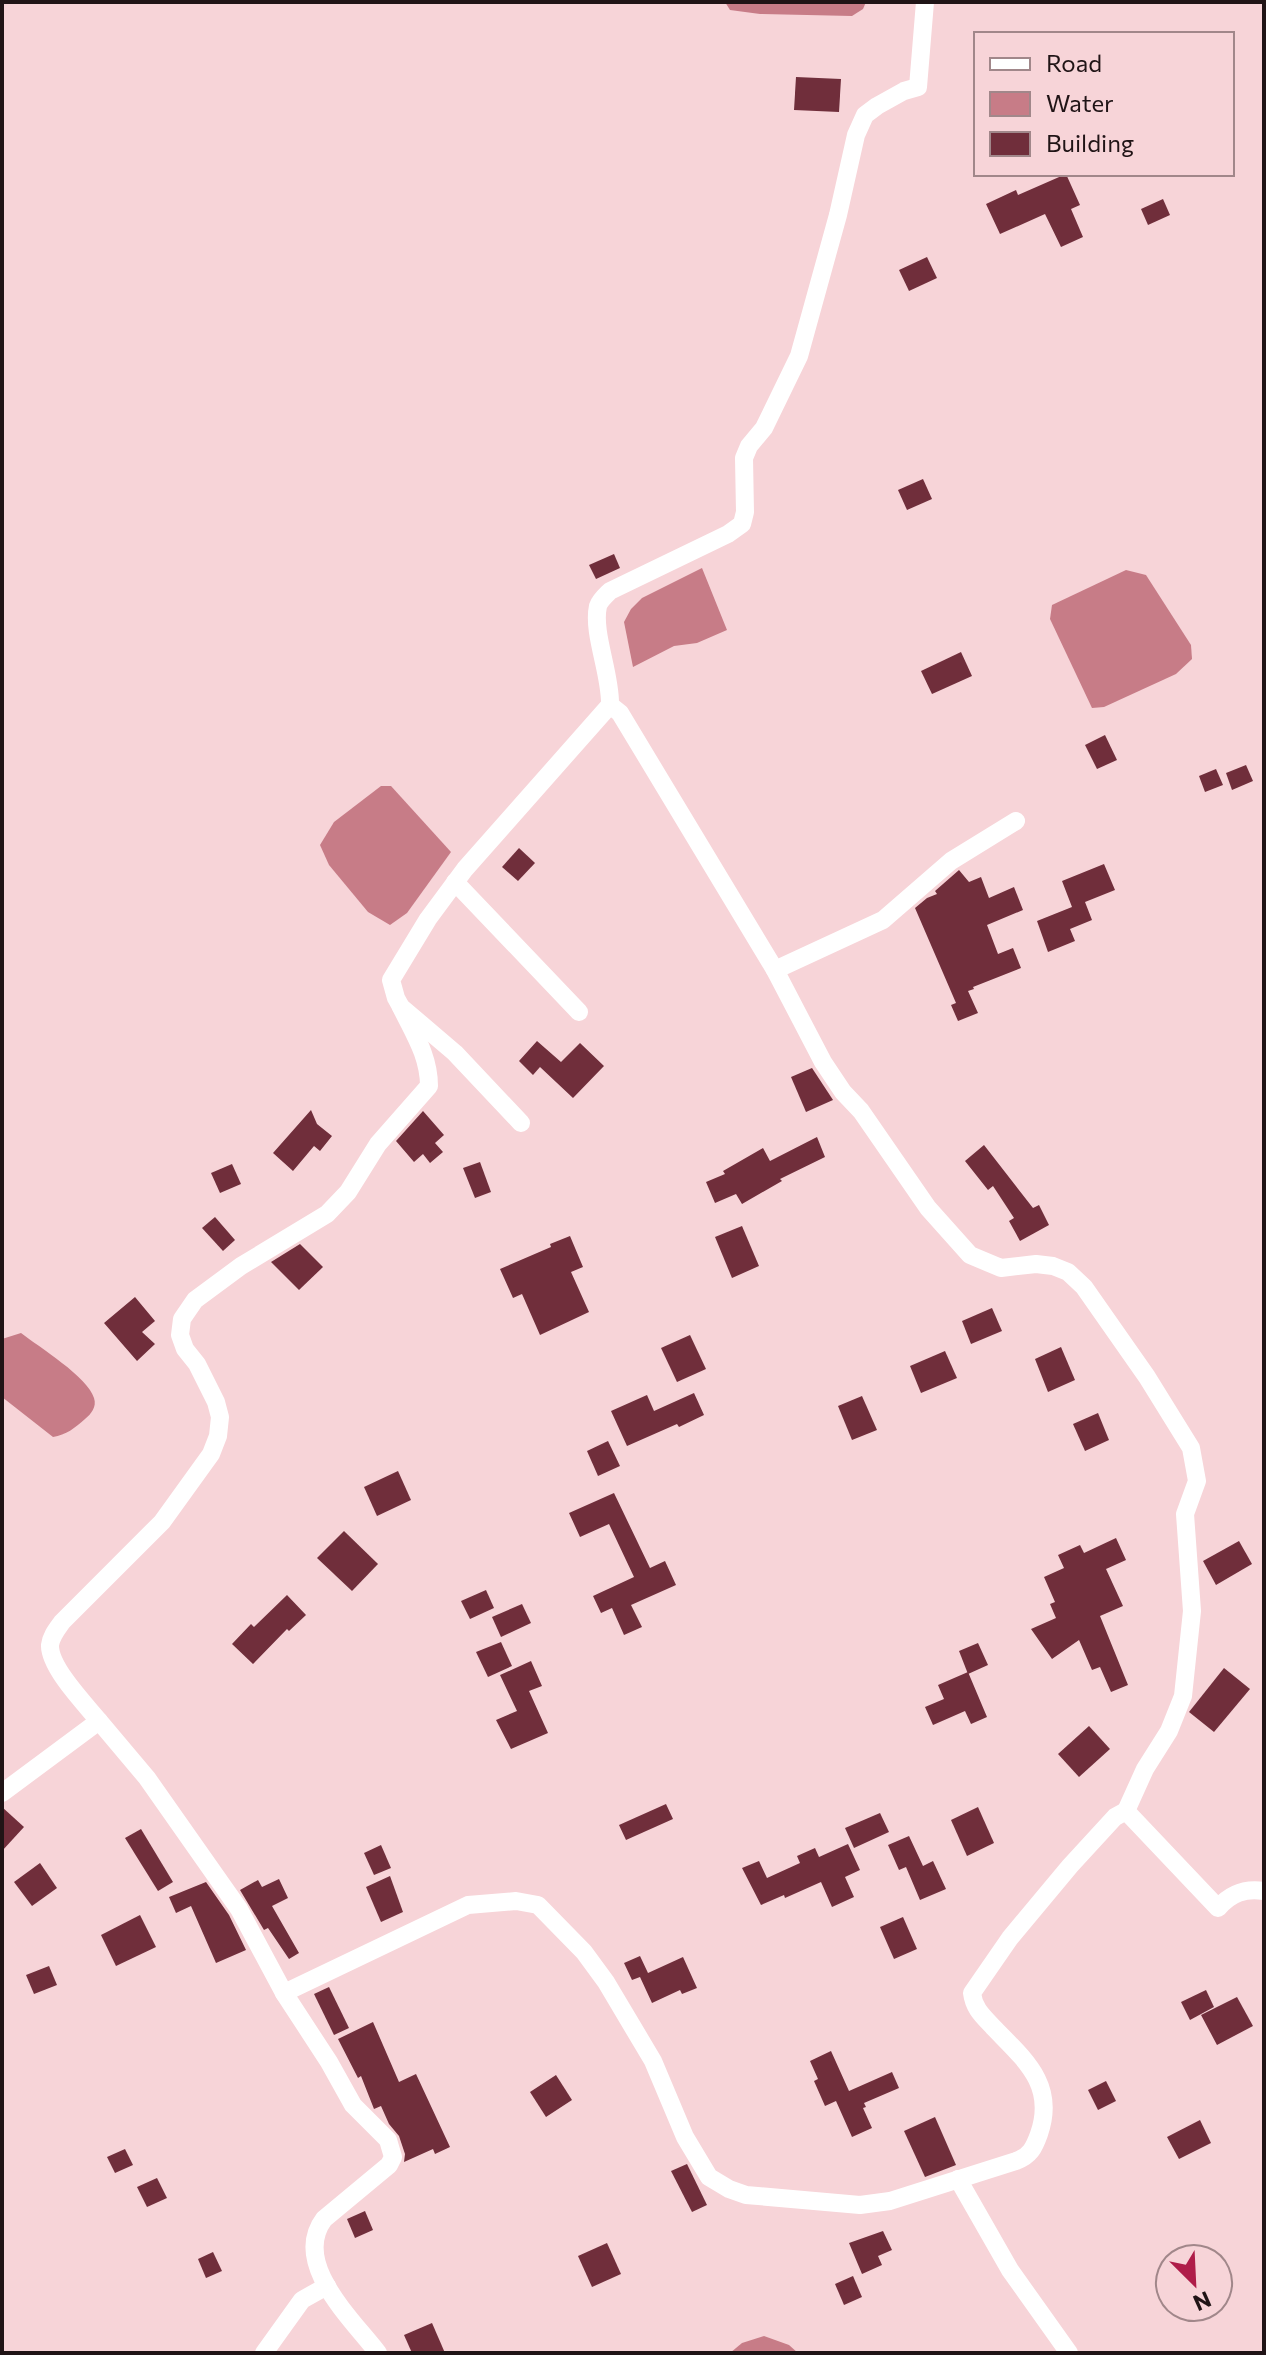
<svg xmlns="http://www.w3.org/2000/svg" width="1266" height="2355" font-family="Commissioner,sans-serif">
<rect width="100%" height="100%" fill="#f7d4d8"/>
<g fill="#c77c87">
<polygon points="725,2 866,2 863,9 852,16 760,14 730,10"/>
<polygon points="702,568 727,630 697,643 674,646 633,667 624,622 631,609 642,598"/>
<polygon points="1126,570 1146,575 1191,645 1192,659 1176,674 1104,707 1092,708 1050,619 1052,605"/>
<polygon points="381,786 391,786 451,852 407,913 390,925 368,912 329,865 320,845 334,822"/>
<path d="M 21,1333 C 39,1347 88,1377 94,1398 C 97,1407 91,1414 85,1419 C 75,1428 66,1435 53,1437 L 2,1397 L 2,1339 Z"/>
<polygon points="764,2336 789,2345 798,2353 730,2353 742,2343"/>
</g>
<g fill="#702e3b">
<polygon points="796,77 841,79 839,112 794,110"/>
<polygon points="1066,174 1080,205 1071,209 1083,237 1061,247 1045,214 1000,234 986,204 1016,190 1018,195"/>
<polygon points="1163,199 1170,215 1148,225 1141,209"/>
<polygon points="927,257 937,278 909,291 899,270"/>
<polygon points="923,479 932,499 907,510 898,490"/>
<polygon points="614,554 620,568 596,579 589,565"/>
<polygon points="961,652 972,676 932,694 921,671"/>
<polygon points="1105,735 1117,760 1097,769 1085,745"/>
<polygon points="1246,765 1253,781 1232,790 1226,773"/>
<polygon points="1216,769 1223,785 1205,792 1199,776"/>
<polygon points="519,848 535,863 518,881 502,867"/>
<polygon points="1104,864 1115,890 1085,902 1092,920 1070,929 1075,941 1048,952 1037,921 1072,907 1062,881"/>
<polygon points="959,870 969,882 981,877 989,898 1014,887 1023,910 987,925 998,954 1013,948 1021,968 973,987 974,989 968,991 978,1013 958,1021 951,1005 956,1003 915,908 927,898 937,894 935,891"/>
<polygon points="537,1041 561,1062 580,1043 604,1066 573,1098 540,1067 533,1075 519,1061"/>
<polygon points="812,1068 833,1100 806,1112 791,1077"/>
<polygon points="311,1110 317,1124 332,1136 320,1151 314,1146 293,1171 273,1153"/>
<polygon points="423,1111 444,1135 435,1143 443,1152 430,1163 423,1154 414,1162 396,1141"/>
<polygon points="817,1137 825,1157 780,1179 782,1181 742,1204 736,1194 715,1203 706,1182 725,1174 723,1171 763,1148 770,1161"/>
<polygon points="984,1145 1033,1208 1039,1205 1049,1225 1020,1241 1009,1221 1014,1218 993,1186 988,1190 965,1161"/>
<polygon points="480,1162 491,1192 475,1198 463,1168"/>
<polygon points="232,1164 241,1184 220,1193 211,1173"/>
<polygon points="215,1217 235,1240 223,1251 202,1228"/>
<polygon points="742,1226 759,1266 732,1278 715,1237"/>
<polygon points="570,1236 583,1267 571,1272 589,1312 540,1335 522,1294 513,1298 500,1269 551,1247 550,1244"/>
<polygon points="300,1244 323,1267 299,1290 271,1262"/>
<polygon points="135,1297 155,1321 142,1332 155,1344 137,1361 104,1323"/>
<polygon points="992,1308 1002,1331 971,1344 962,1321"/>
<polygon points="690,1335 706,1369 677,1382 661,1348"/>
<polygon points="1061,1347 1075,1380 1048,1392 1035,1359"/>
<polygon points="945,1351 957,1378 921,1393 910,1366"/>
<polygon points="694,1393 704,1415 679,1427 677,1424 627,1446 611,1411 647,1395 654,1411"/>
<polygon points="862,1396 877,1430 852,1440 838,1406"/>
<polygon points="1098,1413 1109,1440 1085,1451 1073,1424"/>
<polygon points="608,1441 620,1466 598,1476 587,1451"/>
<polygon points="398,1471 411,1500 377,1516 364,1487"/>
<polygon points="614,1493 650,1568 665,1561 676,1585 631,1605 642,1627 624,1635 612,1608 601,1613 593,1596 634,1577 609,1524 580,1537 569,1513"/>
<polygon points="344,1531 378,1564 352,1591 317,1558"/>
<polygon points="1116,1538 1126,1560 1106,1569 1123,1606 1100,1616 1128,1685 1111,1692 1100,1667 1092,1670 1079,1640 1052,1659 1031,1629 1056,1618 1050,1604 1055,1602 1044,1577 1064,1568 1058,1555 1080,1545 1084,1553"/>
<polygon points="1239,1541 1252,1564 1216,1585 1203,1561"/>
<polygon points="486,1590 494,1608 470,1619 461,1601"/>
<polygon points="287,1595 306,1615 289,1631 287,1629 253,1664 232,1644 251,1624 254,1627"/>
<polygon points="522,1604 531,1623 501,1637 492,1617"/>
<polygon points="501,1642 512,1666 488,1677 476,1652"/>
<polygon points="978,1643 988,1665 968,1674 959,1651"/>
<polygon points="531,1661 542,1686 529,1691 548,1733 511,1749 496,1720 517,1711 500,1675"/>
<polygon points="1224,1668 1250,1689 1214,1732 1189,1712"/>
<polygon points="968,1672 987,1717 971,1724 965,1711 933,1725 925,1707 944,1699 938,1685"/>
<polygon points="1089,1726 1110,1749 1079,1777 1058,1754"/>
<polygon points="666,1804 673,1819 626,1840 619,1825"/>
<polygon points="2,1807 24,1827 2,1851"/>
<polygon points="978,1807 994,1843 967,1856 951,1820"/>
<polygon points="880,1813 889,1832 854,1848 845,1828"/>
<polygon points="141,1829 173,1882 158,1891 125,1838"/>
<polygon points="909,1836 923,1866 933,1861 946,1889 920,1900 906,1867 899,1870 888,1845"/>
<polygon points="848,1844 860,1870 845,1877 854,1897 832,1907 821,1882 785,1898 784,1895 761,1905 742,1868 759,1861 767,1878 800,1863 797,1856 815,1848 819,1857"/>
<polygon points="381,1845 391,1868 374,1875 364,1853"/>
<polygon points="40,1863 57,1888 32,1906 14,1882"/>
<polygon points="390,1876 403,1912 381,1922 366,1887"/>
<polygon points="279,1879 288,1898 272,1906 299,1953 289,1959 268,1928 264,1930 240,1890 258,1880 262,1887"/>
<polygon points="206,1882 229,1915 246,1950 216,1963 191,1906 176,1913 169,1897"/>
<polygon points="140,1915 156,1947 116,1966 101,1935"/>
<polygon points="903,1917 917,1949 894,1959 880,1927"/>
<polygon points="640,1956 648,1973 683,1957 697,1988 682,1994 680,1990 652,2003 640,1977 632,1980 624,1963"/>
<polygon points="49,1966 57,1985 34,1994 26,1975"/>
<polygon points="329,1987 349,2028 334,2035 314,1994"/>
<polygon points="1206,1990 1214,2007 1190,2020 1181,2002"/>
<polygon points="1237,1997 1253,2026 1217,2045 1201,2015"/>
<polygon points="373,2022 399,2082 416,2074 450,2147 435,2154 433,2149 404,2162 405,2154 399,2136 389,2124 381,2106 374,2109 361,2076 358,2078 338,2039"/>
<polygon points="831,2051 849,2091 892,2072 899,2088 864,2103 866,2107 863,2108 872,2128 852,2137 836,2101 825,2106 814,2081 818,2079 810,2061"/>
<polygon points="556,2075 572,2100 546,2117 530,2092"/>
<polygon points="1106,2081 1116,2101 1098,2110 1088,2090"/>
<polygon points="935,2117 956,2165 925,2177 904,2131"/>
<polygon points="1200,2120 1211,2143 1179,2159 1167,2137"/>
<polygon points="125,2149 133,2165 115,2173 107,2157"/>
<polygon points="687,2164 707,2205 692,2212 671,2171"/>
<polygon points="157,2178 167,2198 147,2207 137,2187"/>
<polygon points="365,2211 373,2230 355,2238 347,2219"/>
<polygon points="883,2231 892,2250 878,2256 882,2265 862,2274 849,2243"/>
<polygon points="607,2243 621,2274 592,2287 578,2256"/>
<polygon points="213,2252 222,2271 206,2278 198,2259"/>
<polygon points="853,2276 862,2297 844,2305 835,2284"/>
<polygon points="432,2323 445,2353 412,2353 404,2335"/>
</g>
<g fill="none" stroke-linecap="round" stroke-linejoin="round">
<g stroke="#fff" stroke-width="18">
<path d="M 925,2 L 918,87 L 904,91 L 877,106 L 865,115 L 856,135 L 838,215 L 799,356 L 764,428 L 749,446 L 744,458 L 745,512 L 742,524 L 728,534 L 610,591 C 606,595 600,600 598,606 C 592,633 611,674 610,705 L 620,713 L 775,970 L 823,1062 L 843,1092 L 861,1111 L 928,1208 L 970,1255 L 1001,1268 L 1036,1264 L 1053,1266 L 1068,1272 L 1084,1287 L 1147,1377 L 1191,1448 L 1197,1481 L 1185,1514 L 1192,1611 L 1183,1696 L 1169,1731 L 1145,1769 L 1126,1811 L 1218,1908 C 1231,1893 1245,1888 1264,1891"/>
<polyline points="455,882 579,1012"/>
<polyline points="775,970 883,920 951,861 1016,821"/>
<polyline points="521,1123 455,1053 401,1007 396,998 391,980 428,919 465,869 610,705"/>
<path d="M 99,1721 L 147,1778 L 239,1909 L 284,1993 L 329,2062 L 353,2105 L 388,2140 L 393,2157 L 389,2165 L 324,2219 C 291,2263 352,2319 378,2353"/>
<path d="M 2,1793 L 99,1721 C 85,1704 49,1667 50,1645 C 51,1636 57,1629 62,1622 L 162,1522 L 211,1454 L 218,1436 L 220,1417 L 216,1402 L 197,1364 L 185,1349 L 180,1335 L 182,1319 L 195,1300 L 241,1266 L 327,1214 L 348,1192 L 378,1144 L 429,1086 C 429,1056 414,1034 401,1007"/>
<path d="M 284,1993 L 468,1905 L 516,1901 L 538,1905 L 584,1952 L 606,1982 L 653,2061 L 685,2137 L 709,2177 L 729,2189 L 746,2195 L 860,2205 L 890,2201 L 1016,2161 C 1030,2156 1034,2148 1039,2134 C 1056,2085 1025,2060 994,2028 C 983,2016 974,2009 972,1993 L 1010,1938 L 1070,1866 L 1115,1817 L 1126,1811"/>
<polyline points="958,2179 1010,2270 1069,2353"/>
<polyline points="264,2353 302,2300 327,2286"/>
</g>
</g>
<rect width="1266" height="2355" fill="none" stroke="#201416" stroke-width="8"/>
<rect x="974" y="32" width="260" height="144" fill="#f7d4d8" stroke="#a1878a" stroke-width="2"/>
<rect x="990" y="58" width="40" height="12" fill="#ffffff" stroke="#a1878a" stroke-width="2"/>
<text x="1046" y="72" font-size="24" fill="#201416">Road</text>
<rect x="990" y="92" width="40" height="24" fill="#c77c87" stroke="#a1878a" stroke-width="2"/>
<text x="1046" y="112" font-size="24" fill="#201416">Water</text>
<rect x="990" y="132" width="40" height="24" fill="#702e3b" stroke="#a1878a" stroke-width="2"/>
<text x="1046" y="152" font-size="24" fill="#201416">Building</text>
<g transform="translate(1194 2283) rotate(156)"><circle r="38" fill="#f7d4d8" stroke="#a1878a" stroke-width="2"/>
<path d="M0-6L14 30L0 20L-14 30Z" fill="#af1d49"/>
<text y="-12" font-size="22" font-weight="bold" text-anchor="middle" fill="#201416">N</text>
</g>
</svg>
